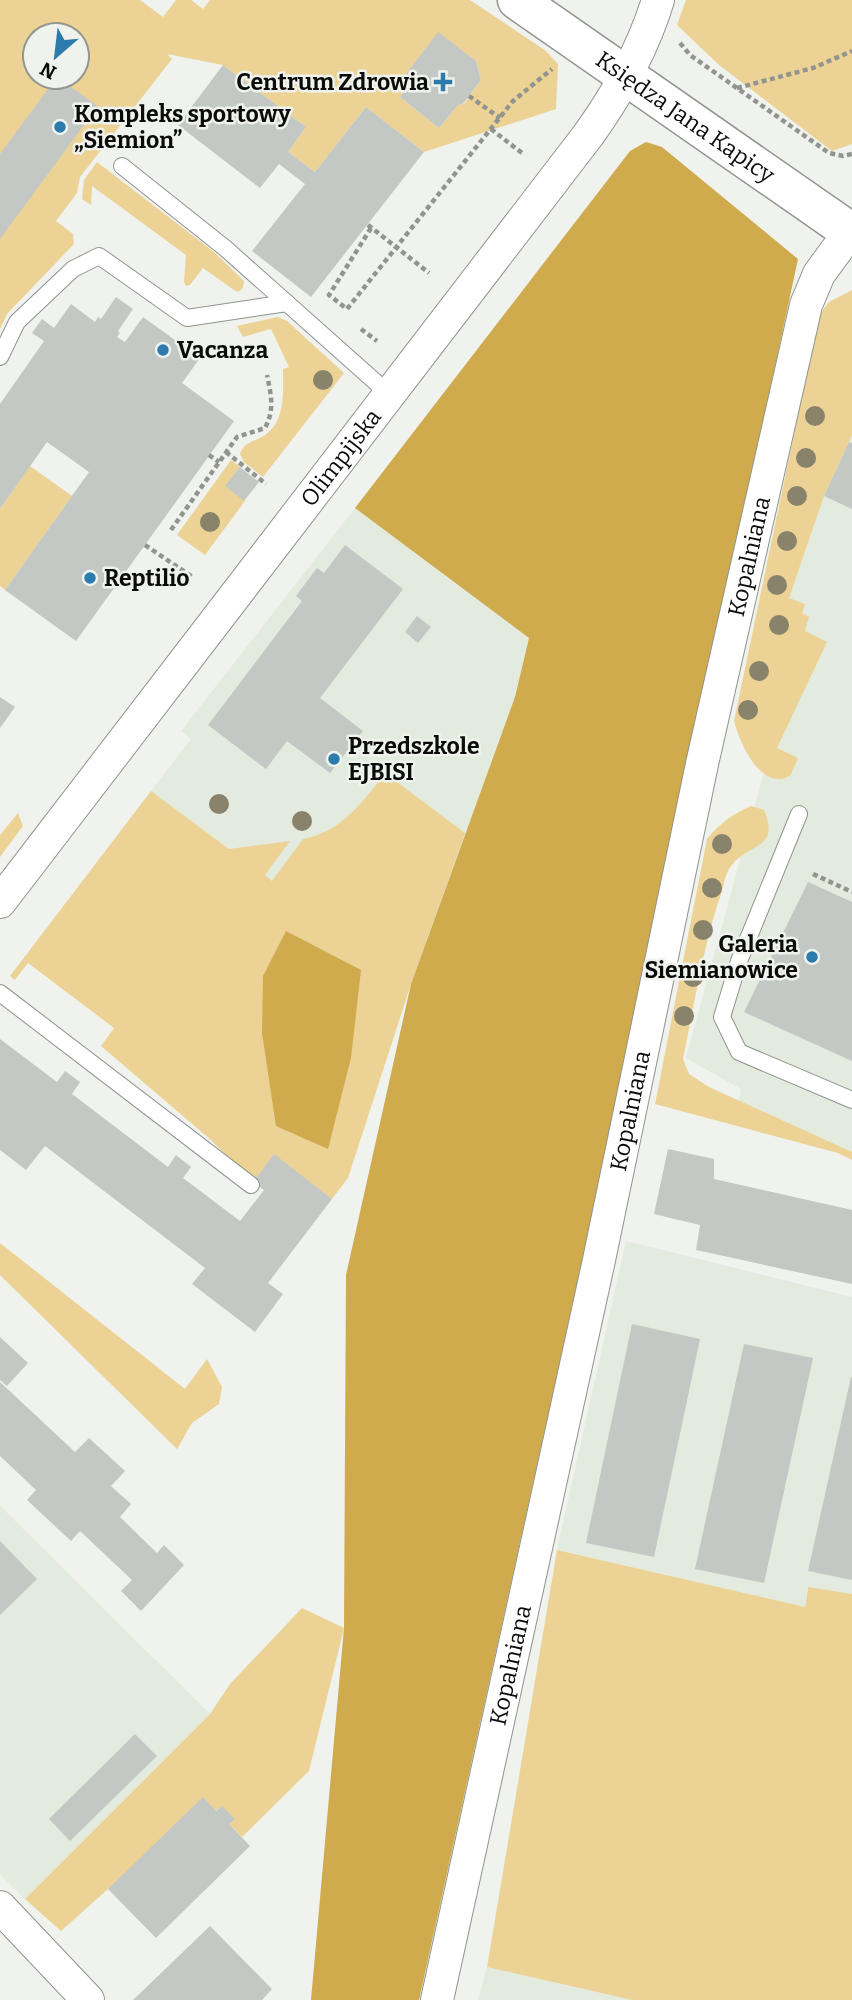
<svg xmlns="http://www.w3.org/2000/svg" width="852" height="2000" font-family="Bitter,serif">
<rect width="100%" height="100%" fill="#eff2ed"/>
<g fill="#e3eade">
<polygon points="852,426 852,1153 734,1125 741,1089 686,1058 798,648 779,600"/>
<polygon points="355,508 529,638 515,697 411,984 151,791 191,739 181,731"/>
<polygon points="626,1241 852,1297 852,1596 807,1588 805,1607 557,1550"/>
<polygon points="0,1506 210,1714 25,1899 0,1874"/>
<polygon points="487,1967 632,2000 478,2000"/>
</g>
<g fill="#ecd395" fill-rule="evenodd">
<path d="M 0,0 L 140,0 L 163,17 L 176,0 L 191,0 L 203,9 L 210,0 L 470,0 L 546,51 L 558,64 L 556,109 L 424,152 L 366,107 L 315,172 L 288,152 L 306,127 L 223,65 L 167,54 L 172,59 L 80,177 L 77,193 L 56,221 L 73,234 L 74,244 L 7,314 L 0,329 ZM 438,33 L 476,61 L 481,80 L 464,104 L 458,105 L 439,128 L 400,97 L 409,84 L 403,78 ZM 35,35 L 77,35 L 77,77 L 35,77 Z"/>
<polygon points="686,0 852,0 852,144 832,151 719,65 677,25"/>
<polygon points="97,162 214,252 244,281 243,288 238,292 234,290 203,268 190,285 186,286 184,282 186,255 92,186 91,205 82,199 84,180"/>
<path d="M 852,290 L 852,435 L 824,496 L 789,598 L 805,604 L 802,613 L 809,617 L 805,631 L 827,642 L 777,748 L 798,758 L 790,776 C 786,777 783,780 779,779 C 755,779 739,740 734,721 L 819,315 L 829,302 Z"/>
<path d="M 278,317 L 287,321 L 344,373 L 263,477 L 244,462 L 240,454 C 244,441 255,442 265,435 C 286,421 283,391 283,369 L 289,367 L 271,329 L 243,337 L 237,326 Z"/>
<polygon points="231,460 240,467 226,486 245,501 205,555 177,535"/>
<polygon points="30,466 72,496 5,590 0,586 0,509"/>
<path d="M 385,773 L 465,833 L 411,984 L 348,1178 L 332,1199 L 274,1155 L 253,1182 L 211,1140 L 101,1046 L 114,1028 L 28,963 L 15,980 L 10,976 L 151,791 L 229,849 L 290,841 L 265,875 L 272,881 L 303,839 C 341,832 363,802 385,773 Z"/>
<path d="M 751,806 L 764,810 C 781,850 748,843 731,866 C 726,872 724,883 722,891 C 704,941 694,1006 683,1059 L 689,1074 L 709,1087 L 852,1152 L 852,1160 L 838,1153 L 655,1104 L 707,839 C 720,823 733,814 751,806 Z"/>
<polygon points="18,813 23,826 0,857 0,835"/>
<polygon points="0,1243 185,1389 207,1359 222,1387 219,1404 192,1423 177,1449 0,1275"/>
<polygon points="557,1550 805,1607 808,1587 852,1594 852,2000 632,2000 487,1967"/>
<polygon points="302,1608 344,1628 309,1771 242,1837 229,1824 234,1819 222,1806 108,1889 61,1931 25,1899 210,1714 230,1684"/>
</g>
<g fill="#cfab4e">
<polygon points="646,142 662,147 798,259 624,1071 419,2000 311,2000 344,1628 346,1275 411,984 515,697 529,638 355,508 630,151"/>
<polygon points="286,931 361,970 351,1058 328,1149 276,1126 262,1033 263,976"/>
</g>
<g fill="#c3c8c5">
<polygon points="438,32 476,61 481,80 463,104 458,105 439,128 400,97 409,84 403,78"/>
<polygon points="223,65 306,127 288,152 315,172 366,107 424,152 311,297 252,251 305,184 279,164 260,188 178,125"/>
<polygon points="57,77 98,106 0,239 0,154"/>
<polygon points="116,297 133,309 118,331 120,333 117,337 125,342 143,317 200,358 182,383 234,421 76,641 5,590 89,472 47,442 0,509 0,404 44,341 32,333 42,319 54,328 71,304 95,322 98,317 101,319"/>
<polygon points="849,442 852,443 852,509 824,496"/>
<polygon points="240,467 259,482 244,501 225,486"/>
<polygon points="345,545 403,589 320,698 363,731 330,773 287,741 266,769 208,725 302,601 296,596 317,568 324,573"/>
<polygon points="417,616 431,627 418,643 405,632"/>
<polygon points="0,697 15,707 0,728"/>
<polygon points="808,882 852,902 852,1061 744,1012"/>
<polygon points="0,1039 57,1082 65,1071 80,1082 72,1094 168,1167 176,1155 191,1167 183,1178 240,1221 264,1190 253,1182 274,1154 332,1199 268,1283 283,1294 255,1332 192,1284 205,1268 45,1146 26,1170 0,1150"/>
<polygon points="668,1149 714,1159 714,1179 852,1210 852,1284 696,1250 700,1225 654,1214"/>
<polygon points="632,1324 700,1339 654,1557 586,1543"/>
<polygon points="0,1337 28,1363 7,1386 0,1380"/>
<polygon points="744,1344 813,1358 764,1583 695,1569"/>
<polygon points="851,1377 852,1377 852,1580 808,1571"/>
<polygon points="0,1382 75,1452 89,1438 125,1471 111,1486 131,1504 120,1517 157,1553 164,1545 184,1565 141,1611 121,1591 132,1580 80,1531 71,1541 27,1500 36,1490 0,1456"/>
<polygon points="0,1541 37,1579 0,1615"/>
<polygon points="135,1734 157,1756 70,1841 49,1819"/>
<polygon points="203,1797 216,1811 222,1806 235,1819 229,1824 250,1846 156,1938 108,1889"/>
<polygon points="210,1926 272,1989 262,2000 133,2000"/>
</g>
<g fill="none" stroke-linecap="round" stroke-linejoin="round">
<defs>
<g id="service">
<polyline points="122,166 225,248 389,394"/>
<polyline points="0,357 17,322 73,269 99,256 187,318 287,303"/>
<polyline points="799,814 739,961 722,1017 739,1052 852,1100"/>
<polyline points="0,993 251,1185"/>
</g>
<g id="minor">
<path id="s1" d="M 0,902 L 589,134 C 619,92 643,49 658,0"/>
<polyline points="0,1907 88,2000"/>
<path id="s2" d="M 437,2000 L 599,1260 L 702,764 L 806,305 L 819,274 L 852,229"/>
</g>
<g id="tertiary">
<path id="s3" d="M 517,0 L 852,233"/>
</g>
</defs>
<use href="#service" stroke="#90938e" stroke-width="18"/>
<use href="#minor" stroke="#90938e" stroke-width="34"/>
<use href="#tertiary" stroke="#90938e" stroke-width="41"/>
<g stroke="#929490" stroke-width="4.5" stroke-dasharray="5 3.5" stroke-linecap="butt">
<polyline points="680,43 690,55 829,153 843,156 852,154"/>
<polyline points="737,88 813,68 852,51"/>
<polyline points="469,96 500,118"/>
<polyline points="491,129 522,153"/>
<polyline points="368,225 429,273"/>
<polyline points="371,228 329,295 347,309 513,101 552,69"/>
<polyline points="361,329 377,341"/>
<polyline points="226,452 266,484"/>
<polyline points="209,455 219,462"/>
<path d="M 171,530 L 237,437 L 265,428 C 275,409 271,395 267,375"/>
<polyline points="145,545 194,578"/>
<polyline points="813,874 852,892"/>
</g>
<use href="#service" stroke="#fff" stroke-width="16"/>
<use href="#minor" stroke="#fff" stroke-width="32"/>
<use href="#tertiary" stroke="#fff" stroke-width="38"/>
</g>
<g fill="#8a836b">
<circle cx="323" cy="380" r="10"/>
<circle cx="815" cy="416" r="10"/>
<circle cx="806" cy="458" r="10"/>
<circle cx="797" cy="496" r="10"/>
<circle cx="210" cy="522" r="10"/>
<circle cx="787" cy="541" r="10"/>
<circle cx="777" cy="585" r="10"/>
<circle cx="779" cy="625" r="10"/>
<circle cx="759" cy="671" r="10"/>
<circle cx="748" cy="710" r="10"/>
<circle cx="219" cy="804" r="10"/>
<circle cx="302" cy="821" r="10"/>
<circle cx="722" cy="844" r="10"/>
<circle cx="712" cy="888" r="10"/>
<circle cx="703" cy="930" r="10"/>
<circle cx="693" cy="977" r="10"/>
<circle cx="684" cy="1016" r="10"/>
</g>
<g fill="#2c7bad" stroke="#eff2ed" stroke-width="2.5">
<path d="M439.5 71.5h7v7h7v7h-7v7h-7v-7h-7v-7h7z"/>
<circle cx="60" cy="127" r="7"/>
<circle cx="163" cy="350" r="7"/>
<circle cx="90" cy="578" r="7"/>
<circle cx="334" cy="759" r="7"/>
<circle cx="812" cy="957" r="7"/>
</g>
<g text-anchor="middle" stroke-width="5" stroke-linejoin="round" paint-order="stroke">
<g font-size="23" font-weight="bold" fill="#0b0c0a" stroke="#eff2ed" text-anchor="start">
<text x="429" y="90" text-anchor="end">Centrum Zdrowia</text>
<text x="74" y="122">Kompleks sportowy<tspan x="74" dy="26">„Siemion”</tspan></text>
<text x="177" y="358">Vacanza</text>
<text x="104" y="586">Reptilio</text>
<text x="348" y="754">Przedszkole<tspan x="348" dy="26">EJBISI</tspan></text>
<text x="798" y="952" text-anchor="end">Galeria<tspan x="798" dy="26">Siemianowice</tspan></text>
</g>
<g font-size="23" fill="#0b0c0a" stroke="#eff2ed">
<text dy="8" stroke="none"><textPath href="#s3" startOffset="205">Księdza Jana Kapicy</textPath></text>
<text dy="8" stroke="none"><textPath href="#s1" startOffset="560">Olimpijska</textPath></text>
<text dy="8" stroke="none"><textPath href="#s2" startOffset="1477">Kopalniana</textPath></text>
<text dy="8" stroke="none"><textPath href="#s2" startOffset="910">Kopalniana</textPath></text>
<text dy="8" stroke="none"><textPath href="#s2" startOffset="343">Kopalniana</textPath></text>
</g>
</g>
<g transform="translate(56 56) rotate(208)"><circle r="33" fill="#eff2ed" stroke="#949692" stroke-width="2"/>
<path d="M0-5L12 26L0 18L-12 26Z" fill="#2c7bad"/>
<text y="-10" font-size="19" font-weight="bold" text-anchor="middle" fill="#0b0c0a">N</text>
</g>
</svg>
